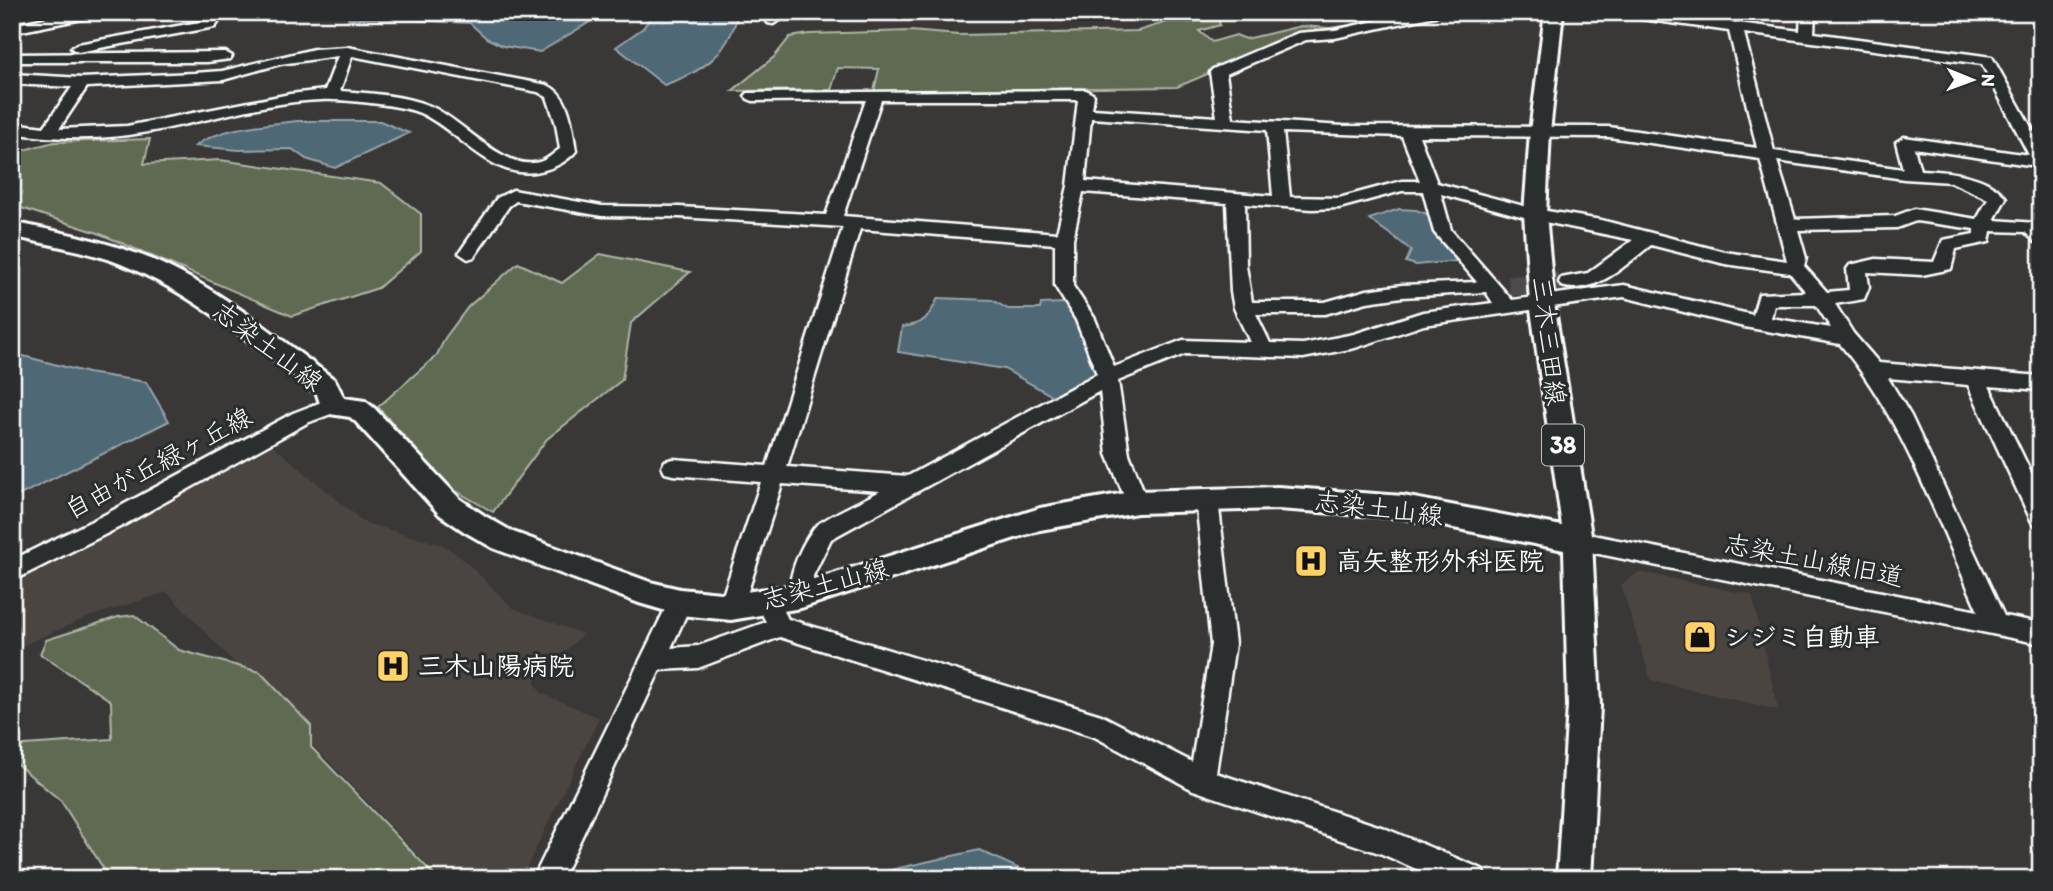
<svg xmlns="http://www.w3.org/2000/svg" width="2053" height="891" font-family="Itim,'Klee One',sans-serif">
<rect width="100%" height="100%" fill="#393837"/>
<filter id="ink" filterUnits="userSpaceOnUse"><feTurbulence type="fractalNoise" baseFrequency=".0143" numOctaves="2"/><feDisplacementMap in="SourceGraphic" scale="14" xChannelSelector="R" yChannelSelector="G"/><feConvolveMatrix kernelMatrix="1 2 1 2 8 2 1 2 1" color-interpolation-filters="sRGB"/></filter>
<g filter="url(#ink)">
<g fill="#4b4542">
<polygon points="273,446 365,523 443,545 464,560 513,608 583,634 534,681 541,693 599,718 521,879 441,879 167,592 85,618 12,650 12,617 25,577"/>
<polygon points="1639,572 1752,595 1778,710 1651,680 1621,585"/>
</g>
<g fill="#606b52" stroke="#b0b5a8" stroke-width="2">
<polygon points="1218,18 1220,25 1199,31 1212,42 1236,35 1246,39 1301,26 1329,28 1351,25 1343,31 1306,32 1177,87 874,91 879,69 838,68 831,90 732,91 774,57 790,37 809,34 910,31 959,35 1138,31 1173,20 1190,22"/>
<polygon points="150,139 144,164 220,160 381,183 421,214 421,251 378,288 292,316 98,233 12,205 12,153 54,142"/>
<polygon points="600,254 690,272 631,323 622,380 547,439 493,512 449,487 378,407 437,355 445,338 468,307 518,263 562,283"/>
<polygon points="134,615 179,650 260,672 311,726 311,747 438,879 110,879 61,801 12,760 12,751 24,745 112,739 111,701 40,654 46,640 118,617"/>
</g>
<g fill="#506875" stroke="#96a4ac" stroke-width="2">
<polygon points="350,12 599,12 593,20 540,52 503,46 486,38 470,23 374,18 348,20"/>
<path d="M 655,12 L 731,12 L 737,17 C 727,56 700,73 664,85 L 616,47 L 643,28 Z"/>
<path d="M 298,121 L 380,121 L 409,133 L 335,168 L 306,159 L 292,149 L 239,150 L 195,146 C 222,126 265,125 298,121 Z"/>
<path d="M 1399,209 L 1416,210 L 1430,215 L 1436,234 L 1458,261 L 1416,265 L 1406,262 L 1411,251 C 1407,245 1379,227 1369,219 Z"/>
<path d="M 938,298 L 992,300 L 1008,309 L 1040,309 L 1041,304 L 1064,303 L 1084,332 L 1099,372 L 1097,378 L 1058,399 L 1004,369 L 898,352 L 902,327 C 924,324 929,318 938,298 Z"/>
<polygon points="12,353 88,373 146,382 169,421 12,499"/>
<polygon points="979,850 1041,879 862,879 864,876"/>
</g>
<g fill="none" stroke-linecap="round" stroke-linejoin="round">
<polyline stroke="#4d4c4b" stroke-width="20" stroke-dasharray="20 10" stroke-linecap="butt" points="1479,288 1568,282"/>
<defs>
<g id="minor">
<polygon points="74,12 104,12 97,16 12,33 12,25"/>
<polygon points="211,12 225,12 215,27 78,52 71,48 78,44 205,21"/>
<polygon points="762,12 776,12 780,20 773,24 768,23"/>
<path d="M 1414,12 L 1442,12 L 1435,16 L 1335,38 L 1306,40 L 1226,74 L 1233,119 L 1343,126 L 1609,127 L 1757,148 L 1729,31 L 1620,16 L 1613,12 L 1655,12 L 1800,31 L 1801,12 L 1815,12 L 1814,33 L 1992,57 L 2041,145 L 2041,162 L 2029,165 L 1914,148 L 1920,170 C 1947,171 1988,174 2006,198 L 1994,220 L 2036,223 L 2041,227 L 2041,244 L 2035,242 L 2025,232 L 1991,231 L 1989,242 L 1956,249 L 1951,269 L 1922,275 L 1867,272 L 1869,287 L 1864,299 L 1835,304 L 1853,333 L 1879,363 L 2041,376 L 2041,390 L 1989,386 L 2041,493 L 2041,527 L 2033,524 L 2030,518 L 1968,385 L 1888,378 L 1911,416 L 2004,616 L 2041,623 L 2041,644 L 1570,548 L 1567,541 L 1570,534 L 1578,532 L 1978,611 C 1937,520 1904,421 1840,344 L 1744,327 L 1624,297 L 1424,325 L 1355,348 L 1303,358 L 1185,354 L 1118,381 L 1129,454 L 1148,502 L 1145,508 L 1137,511 L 1129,508 L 1107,454 L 1100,391 L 831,539 L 813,576 L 813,596 L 809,603 L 801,606 L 793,603 C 783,583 801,545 814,528 C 822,518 867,499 880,491 L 782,484 L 743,607 L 739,614 L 731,617 L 723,614 L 719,607 L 761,482 L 673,475 L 665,473 L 662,467 L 665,461 L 673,459 L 767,466 L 843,227 L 679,217 L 602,216 L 516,201 L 509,206 L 474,257 L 468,259 L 459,253 L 497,198 L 513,190 L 602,206 L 679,207 L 826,215 L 866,100 L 753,101 L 748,99 L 745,96 L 748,93 L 1086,90 L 1094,95 L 1092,109 L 1217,117 L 1210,72 L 1213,69 L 1298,33 L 1335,30 ZM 1744,33 L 1982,64 L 2029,155 L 1904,137 L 1896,142 L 1903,169 L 1774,151 ZM 881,100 L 1078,100 L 1068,186 L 1057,233 L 843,216 ZM 1091,118 L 1267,130 L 1273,196 L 1085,181 ZM 1283,132 L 1402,136 L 1420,181 L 1402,181 L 1339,198 L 1290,197 ZM 1419,136 L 1609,137 L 1760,159 L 1787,261 L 1725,252 L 1601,220 L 1535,209 L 1437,183 ZM 1777,161 L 1904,179 L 1951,182 L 1988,199 L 1977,219 L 1914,209 L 1895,216 L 1795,219 ZM 1402,191 L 1423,191 L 1434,232 L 1477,282 L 1402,285 L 1367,290 L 1325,302 L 1252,302 L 1246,266 L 1245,204 L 1312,209 L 1339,208 ZM 1083,192 L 1227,203 L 1231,292 L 1234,308 L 1250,342 L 1183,340 L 1114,367 L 1095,319 L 1073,286 L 1073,239 ZM 1441,194 L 1535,220 L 1633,240 L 1588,273 L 1561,278 L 1559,282 L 1561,286 C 1596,296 1626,264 1651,245 L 1725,264 L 1790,273 L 1806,292 L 1759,294 L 1753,315 L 1624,285 L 1512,300 L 1451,230 ZM 1916,221 L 1974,229 L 1974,234 L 1943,240 L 1934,262 L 1876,259 L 1850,265 L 1847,269 L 1849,290 L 1827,292 L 1804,266 L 1806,258 L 1798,230 L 1897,228 ZM 860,229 L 1055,244 L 1055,286 L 1076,320 L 1097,374 L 908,476 L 787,467 ZM 1486,292 L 1493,303 L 1423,312 L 1354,334 L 1303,344 L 1270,343 L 1256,314 L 1325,314 L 1367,302 L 1402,297 ZM 1774,305 L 1816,305 L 1831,328 L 1771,318 Z"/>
<path d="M 347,47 L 547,85 C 571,96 572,127 576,151 C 567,162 554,168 540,171 C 492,182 460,131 420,113 C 408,108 393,106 379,104 C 360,102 340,99 321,100 C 256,102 192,127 128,135 C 89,140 51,139 12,133 L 12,123 L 44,127 L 72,87 L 12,84 L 12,74 L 82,78 L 194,73 L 222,71 L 314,49 ZM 338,56 L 325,90 L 290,94 L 127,126 L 59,129 L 87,87 L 223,80 L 280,64 ZM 352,56 L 538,92 L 547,97 L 556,124 L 560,149 C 554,153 548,159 542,161 C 506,175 462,119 430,106 C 402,95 369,93 340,91 Z"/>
<polygon points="225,52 232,56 230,59 207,62 12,62 12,54"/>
<polygon points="332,398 339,401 342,406 339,411 307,423 122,526 12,581 12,560 106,514 293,413"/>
<polygon points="1207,491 1215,494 1218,500 1235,644 1216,773 1384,828 1482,869 1486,879 1439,879 1382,854 1193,790 1095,737 780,637 698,668 660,670 562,879 533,879 672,595 680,592 688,595 692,602 671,648 698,646 766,622 762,614 766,607 774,604 782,607 788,619 1101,715 1192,762 1211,644 1196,500 1199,494"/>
</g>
<path id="major" d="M 1545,12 L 1563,12 L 1550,132 L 1546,214 L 1554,303 L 1592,541 L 1600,706 L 1591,879 L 1557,879 L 1568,706 L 1564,550 L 1403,518 L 1278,509 L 1137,513 L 1040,530 L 801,608 L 731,620 L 680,615 L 639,603 L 493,548 L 465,532 L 440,515 L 356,422 L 350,417 L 323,413 L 317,394 C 255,346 195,294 121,264 C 86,250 48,245 12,236 L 12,222 C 63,233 114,242 162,264 C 225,293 280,339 335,380 L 344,398 L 365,401 L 374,408 L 460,499 L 485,516 L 513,532 L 650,582 L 680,589 L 731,594 L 801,584 L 1040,508 L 1137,491 L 1278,487 L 1403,496 L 1562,526 L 1530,303 L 1524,214 L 1530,132 Z"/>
</defs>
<use href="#minor" stroke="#fff" stroke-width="5"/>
<use href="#major" stroke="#fff" stroke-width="6"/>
<use href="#minor" fill="#2a2d2e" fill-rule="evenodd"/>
<use href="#major" fill="#2a2d2e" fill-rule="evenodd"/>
</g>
</g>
<defs>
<symbol id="hospital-square" viewBox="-11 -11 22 22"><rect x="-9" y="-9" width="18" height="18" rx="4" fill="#ffd166" stroke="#2a2d2e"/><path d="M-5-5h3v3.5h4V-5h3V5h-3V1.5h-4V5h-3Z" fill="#111"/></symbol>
<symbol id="shop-square" viewBox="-11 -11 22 22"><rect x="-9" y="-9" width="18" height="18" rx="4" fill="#ffd166" stroke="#2a2d2e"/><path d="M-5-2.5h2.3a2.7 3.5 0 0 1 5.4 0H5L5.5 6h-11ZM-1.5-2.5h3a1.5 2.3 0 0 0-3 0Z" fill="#111"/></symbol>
</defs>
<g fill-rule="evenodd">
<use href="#hospital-square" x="1292" y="542" width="38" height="38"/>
<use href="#shop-square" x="1681" y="618" width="38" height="38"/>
<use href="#hospital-square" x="374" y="647" width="38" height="38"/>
</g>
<g text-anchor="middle" stroke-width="6" stroke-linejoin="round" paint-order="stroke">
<rect fill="#2a2d2e" stroke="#bfc0c0" stroke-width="2" x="1542" y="424.5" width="42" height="41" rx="5"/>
<g font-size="24" font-weight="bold" fill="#fff">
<text x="1563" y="453">38</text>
</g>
<g font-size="26" fill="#fff" stroke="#2a2d2e">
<text transform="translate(1549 341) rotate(83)" y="9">三木三田線</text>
<text transform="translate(268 346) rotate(37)" y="9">志染土山線</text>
<text transform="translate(158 463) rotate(-28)" y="9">自由が丘緑ヶ丘線</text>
<text transform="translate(1379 508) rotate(7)" y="9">志染土山線</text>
<text transform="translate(1814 560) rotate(11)" y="9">志染土山線旧道</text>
<text transform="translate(825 584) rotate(-15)" y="9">志染土山線</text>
</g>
<g font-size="26" font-weight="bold" fill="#fff" stroke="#2a2d2e" text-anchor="start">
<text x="1336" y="570">高矢整形外科医院</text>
<text x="1724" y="646">シジミ自動車</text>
<text x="418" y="675">三木山陽病院</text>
</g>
</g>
<rect width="2053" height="891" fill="none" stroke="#2a2d2e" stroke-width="42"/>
<rect x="21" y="21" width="2011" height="849" fill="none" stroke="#fff" stroke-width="2.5" filter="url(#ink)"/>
<g transform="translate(1972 80) rotate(91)" stroke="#2a2d2e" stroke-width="5" paint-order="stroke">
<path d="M0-5L12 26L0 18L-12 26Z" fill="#ffffff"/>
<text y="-10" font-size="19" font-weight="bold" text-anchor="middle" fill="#ffffff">N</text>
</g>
</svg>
